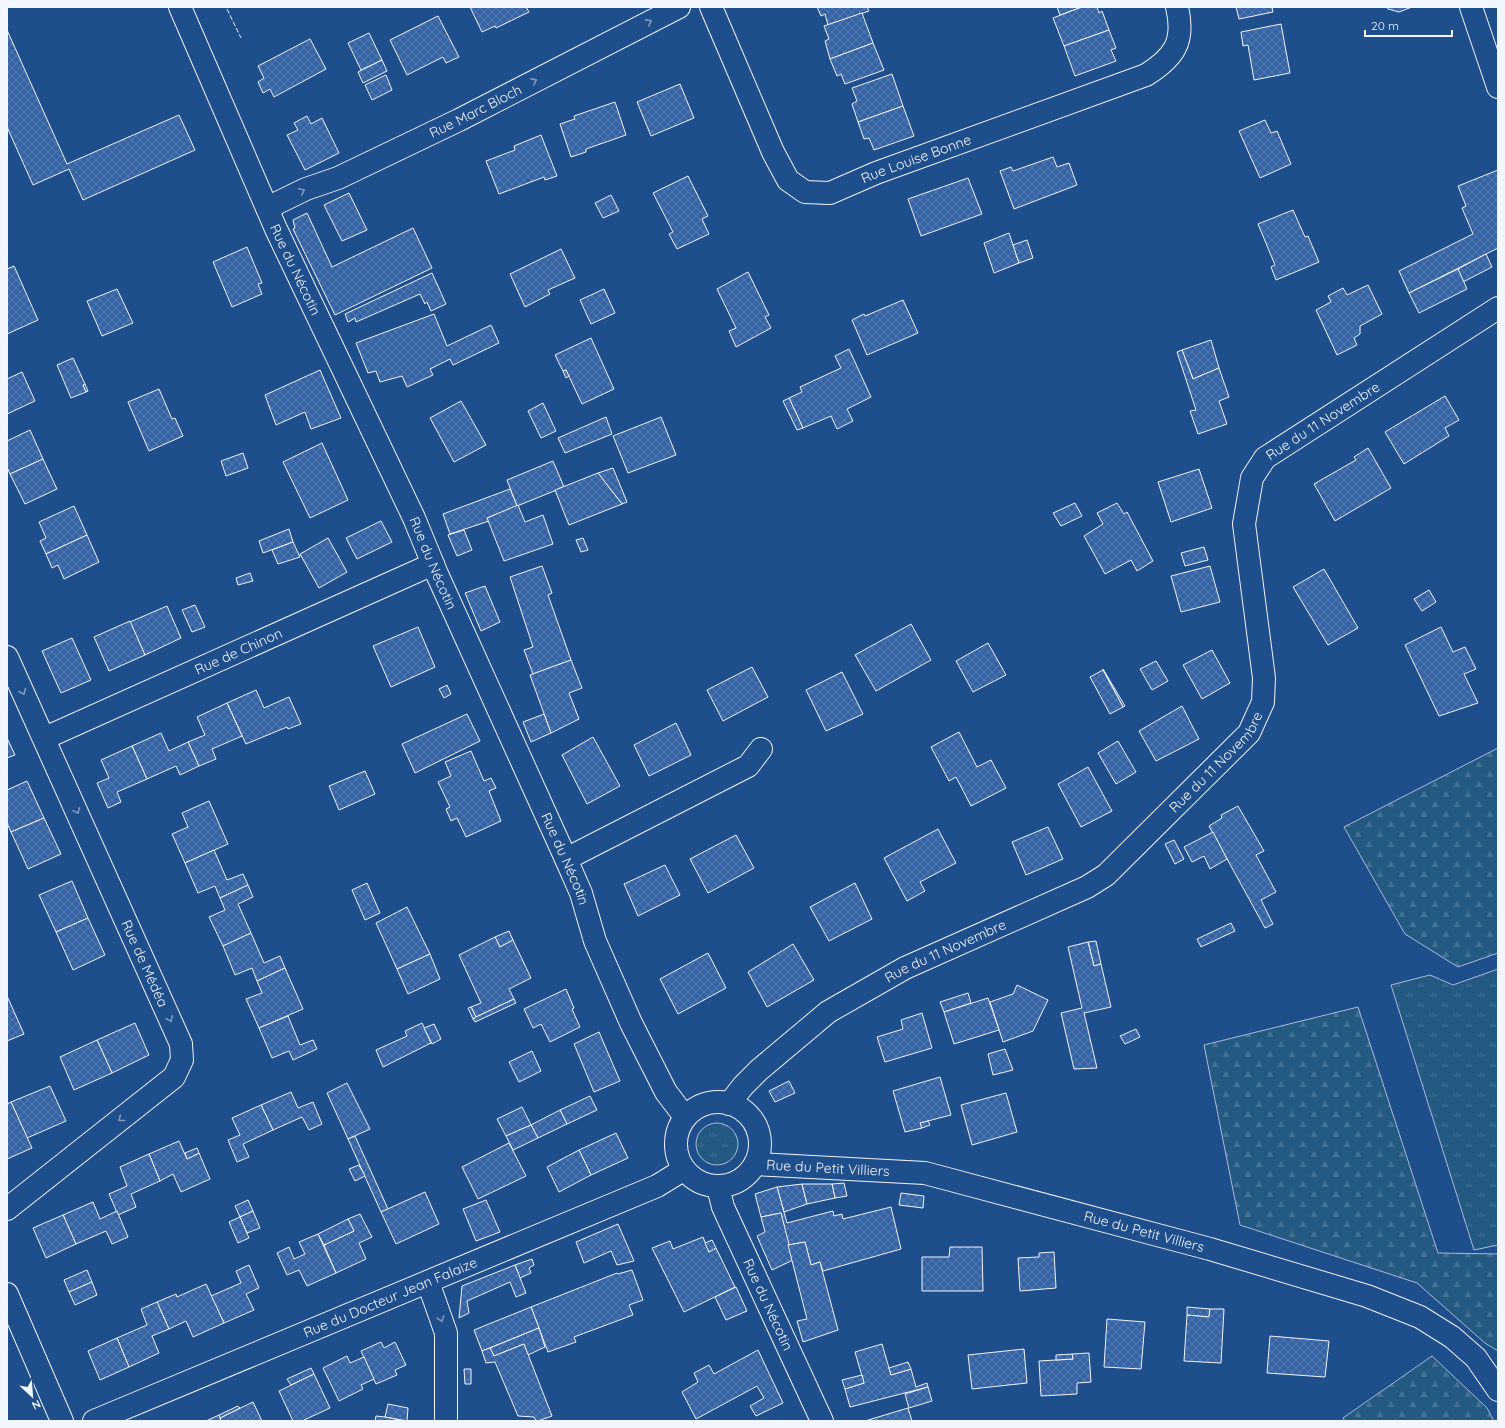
<svg xmlns="http://www.w3.org/2000/svg" width="1505" height="1428" font-family="Quicksand,sans-serif">
<defs>
<pattern id="grass-tufts" width="24" height="20" patternUnits="userSpaceOnUse"><rect width="24" height="20" fill="#245a82"/><path d="M3 7l-1-3M5 7V3M7 7l1-3M15 17l-1-3M17 17v-4M19 17l1-3" fill="none" stroke="#447295"/></pattern>
<pattern id="forest-firs" width="22" height="20" patternUnits="userSpaceOnUse"><rect width="22" height="20" fill="#245a82"/><path d="M5 1l3.5 6h-7zM16 11l3.5 6h-7z" fill="#447295"/></pattern>
<pattern id="building-cross-hatch" width="8" height="8" patternUnits="userSpaceOnUse"><rect width="8" height="8" fill="#3563a3"/><path d="M0 0l8 8M0 8l8-8" fill="none" stroke="#537ab1"/></pattern>
</defs>
<rect width="100%" height="100%" fill="#1f4e8c"/>
<g fill="url(#grass-tufts)" stroke="#a8bbd7">
<polygon points="1498,969 1498,1245 1474,1250 1391,985 1430,975 1453,985"/>
<circle cx="717" cy="1144" r="21"/>
</g>
<g fill="url(#forest-firs)" stroke="#a8bbd7">
<polygon points="1498,748 1498,953 1458,967 1405,934 1344,827"/>
<polygon points="1358,1007 1438,1253 1498,1254 1498,1351 1485,1343 1417,1283 1240,1225 1204,1045"/>
<polygon points="1432,1356 1487,1408 1494,1421 1345,1421 1343,1418"/>
</g>
<g fill="url(#building-cross-hatch)" stroke="#f2f6ff">
<polygon points="470,7 526,7 529,12 496,28 495,26 482,32"/>
<polygon points="817,7 867,7 869,11 828,25 825,14 821,16"/>
<polygon points="1057,7 1082,7 1060,15"/>
<polygon points="1082,7 1097,7 1099,13 1102,11 1109,30 1064,46 1053,18"/>
<polygon points="1236,7 1272,7 1273,12 1239,19"/>
<polygon points="1387,7 1412,7 1399,12 1388,9"/>
<polygon points="862,13 873,43 830,59 825,41 829,39 824,26"/>
<polygon points="438,16 459,57 446,63 443,57 407,75 390,40"/>
<polygon points="1281,24 1290,73 1254,80 1248,45 1243,46 1241,32"/>
<polygon points="7,30 67,164 179,115 195,150 83,200 69,169 33,185 7,127"/>
<polygon points="1109,30 1116,48 1111,50 1116,61 1075,76 1064,46"/>
<polygon points="369,33 382,60 361,70 348,43"/>
<polygon points="310,39 326,69 274,97 270,89 263,93 258,82 264,78 258,66"/>
<polygon points="873,43 884,70 845,84 841,74 837,76 830,59"/>
<polygon points="382,60 387,71 363,83 358,72"/>
<polygon points="892,74 903,106 858,122 852,104 857,101 852,88"/>
<polygon points="386,75 392,90 372,100 365,85"/>
<polygon points="680,84 694,118 651,136 637,102"/>
<polygon points="615,102 626,135 586,149 586,152 571,157 560,124 575,119 574,116"/>
<polygon points="903,106 914,136 874,150 869,138 864,139 858,122"/>
<polygon points="307,116 311,124 322,118 339,153 305,170 287,135 298,130 294,123"/>
<polygon points="1265,120 1271,133 1277,131 1291,164 1260,178 1239,131"/>
<polygon points="541,135 557,176 545,180 544,177 499,194 486,161 515,150 514,146"/>
<polygon points="1053,157 1057,167 1069,163 1077,185 1014,209 1000,171 1011,167 1013,171"/>
<polygon points="1498,170 1498,248 1409,293 1399,271 1473,234 1462,208 1466,206 1458,186"/>
<polygon points="688,176 708,216 702,219 709,234 677,249 669,234 673,232 653,193"/>
<polygon points="968,178 982,214 921,236 908,199"/>
<polygon points="349,193 367,230 342,241 324,205"/>
<polygon points="611,195 619,211 603,218 595,203"/>
<polygon points="1293,210 1305,237 1308,236 1319,262 1276,280 1271,267 1275,265 1258,224"/>
<polygon points="307,213 332,267 413,228 432,268 335,315 293,229 295,228 293,220"/>
<polygon points="1009,233 1019,263 994,273 984,243"/>
<polygon points="1027,240 1033,258 1019,263 1013,245"/>
<polygon points="247,247 262,283 258,284 262,294 232,307 213,262"/>
<polygon points="561,249 575,278 548,290 550,294 525,307 510,274"/>
<polygon points="1486,254 1492,267 1463,282 1458,269"/>
<polygon points="14,266 38,320 7,334 7,269"/>
<polygon points="1458,269 1467,289 1419,313 1409,293"/>
<polygon points="748,272 769,315 765,317 771,328 736,347 729,331 736,328 717,289"/>
<polygon points="432,273 446,304 431,311 427,302 425,304 420,294 356,322 355,318 348,322 345,314"/>
<polygon points="1368,285 1382,314 1360,326 1360,334 1354,338 1357,345 1337,355 1316,310 1331,302 1328,296 1343,288 1347,295"/>
<polygon points="117,289 133,323 102,336 87,301"/>
<polygon points="604,289 615,313 591,324 580,300"/>
<polygon points="903,300 918,333 867,355 852,320 864,314 865,316"/>
<polygon points="434,314 447,346 491,325 499,343 453,365 450,359 430,369 433,375 407,387 402,376 380,382 376,371 368,373 356,343"/>
<polygon points="591,338 614,389 582,404 566,370 563,371 555,355"/>
<polygon points="1211,340 1219,368 1193,379 1182,350"/>
<polygon points="849,349 871,397 847,409 853,421 837,429 831,416 803,428 789,398 802,392 800,387 841,368 835,356"/>
<polygon points="1182,350 1193,379 1219,368 1229,397 1219,401 1227,424 1198,434 1190,411 1196,410 1177,352"/>
<polygon points="73,358 85,384 83,385 86,392 71,398 57,365"/>
<polygon points="320,370 341,418 311,429 305,412 276,425 265,395"/>
<polygon points="566,370 569,376 566,378 563,371"/>
<polygon points="22,372 35,401 7,414 7,379"/>
<polygon points="85,384 88,391 86,392 83,385"/>
<polygon points="159,389 172,419 175,418 183,436 149,451 128,402"/>
<polygon points="1445,396 1459,420 1445,428 1449,436 1404,464 1385,432"/>
<polygon points="789,398 803,428 797,430 783,401"/>
<polygon points="461,401 486,445 454,462 430,418"/>
<polygon points="543,403 556,431 541,438 528,411"/>
<polygon points="606,417 612,434 565,453 558,438"/>
<polygon points="661,417 676,455 628,473 613,436"/>
<polygon points="30,430 43,459 10,474 7,467 7,441"/>
<polygon points="322,443 348,500 310,518 283,462"/>
<polygon points="1368,448 1391,488 1335,521 1314,484 1356,460 1354,457"/>
<polygon points="243,453 248,468 226,476 221,461"/>
<polygon points="43,459 57,489 25,504 10,474"/>
<polygon points="553,461 564,487 517,506 507,480"/>
<polygon points="613,468 627,502 622,504 598,473"/>
<polygon points="1199,469 1212,508 1171,522 1158,482"/>
<polygon points="598,473 622,504 569,525 555,490"/>
<polygon points="510,489 517,506 487,518 489,521 450,534 443,514"/>
<polygon points="1075,503 1082,516 1061,526 1053,513"/>
<polygon points="1117,503 1124,514 1127,512 1153,561 1137,571 1131,560 1105,574 1084,536 1103,524 1097,513"/>
<polygon points="518,505 525,522 543,515 553,544 504,561 487,518"/>
<polygon points="74,506 87,535 46,554 40,541 46,538 39,522"/>
<polygon points="381,521 392,542 357,559 346,538"/>
<polygon points="289,529 293,542 263,553 259,541"/>
<polygon points="464,530 472,550 457,556 448,535"/>
<polygon points="87,535 99,562 64,579 58,565 52,568 46,554"/>
<polygon points="328,538 347,572 319,588 300,554"/>
<polygon points="583,538 588,550 581,552 576,540"/>
<polygon points="293,542 300,557 278,564 272,550"/>
<polygon points="1204,547 1208,560 1185,566 1181,553"/>
<polygon points="542,566 552,593 548,595 571,660 533,674 524,650 533,647 510,577"/>
<polygon points="1210,566 1220,602 1181,612 1171,576"/>
<polygon points="1324,569 1358,628 1328,645 1293,587"/>
<polygon points="250,573 253,581 238,585 236,578"/>
<polygon points="485,586 500,622 481,631 465,593"/>
<polygon points="1429,590 1436,602 1422,611 1414,599"/>
<polygon points="195,605 205,627 192,632 182,610"/>
<polygon points="167,606 181,638 145,655 130,622"/>
<polygon points="130,621 145,655 109,671 94,637"/>
<polygon points="911,624 931,660 876,691 855,655"/>
<polygon points="418,627 435,667 391,687 373,646"/>
<polygon points="1441,627 1453,652 1465,647 1476,669 1464,674 1478,703 1439,716 1405,645"/>
<polygon points="72,638 91,680 61,693 42,651"/>
<polygon points="988,643 1006,675 973,692 956,661"/>
<polygon points="1212,650 1230,683 1202,699 1183,665"/>
<polygon points="571,660 582,688 569,693 579,719 551,733 530,675"/>
<polygon points="1156,661 1168,681 1152,690 1140,669"/>
<polygon points="752,667 768,697 723,721 707,690"/>
<polygon points="1103,669 1125,706 1123,707"/>
<polygon points="1103,670 1123,707 1110,714 1090,677"/>
<polygon points="842,672 863,714 826,731 806,690"/>
<polygon points="447,685 451,694 444,698 439,689"/>
<polygon points="256,690 264,708 289,697 301,724 288,729 287,727 246,744 227,703"/>
<polygon points="227,703 242,736 212,749 216,759 199,766 188,742 205,735 197,717"/>
<polygon points="1182,706 1199,739 1156,761 1139,731"/>
<polygon points="467,714 480,741 415,773 402,744"/>
<polygon points="544,714 551,733 531,742 523,722"/>
<polygon points="676,723 691,755 649,776 634,745"/>
<polygon points="959,732 977,767 991,760 1006,788 971,806 956,777 949,781 931,747"/>
<polygon points="161,733 169,751 188,742 199,766 180,775 176,766 147,779 132,746"/>
<polygon points="593,737 620,786 587,804 562,755"/>
<polygon points="7,738 15,755 7,758"/>
<polygon points="1118,741 1136,772 1116,784 1098,753"/>
<polygon points="132,746 147,779 117,792 121,802 108,808 97,783 109,778 101,760"/>
<polygon points="471,751 484,781 491,778 496,788 489,791 501,821 466,837 457,818 451,821 446,809 450,807 438,782 451,776 445,762"/>
<polygon points="1088,767 1112,811 1081,827 1058,784"/>
<polygon points="365,771 375,794 339,810 329,786"/>
<polygon points="27,781 44,818 11,832 7,823 7,790"/>
<polygon points="209,801 228,844 185,863 172,834 188,827 182,813"/>
<polygon points="1238,806 1264,851 1256,855 1276,892 1261,900 1273,924 1265,928 1209,826 1222,818 1221,815"/>
<polygon points="44,818 61,854 28,869 11,832"/>
<polygon points="1048,827 1063,859 1026,875 1012,842"/>
<polygon points="938,829 956,863 920,882 925,891 907,901 884,858"/>
<polygon points="1213,832 1227,859 1210,869 1204,856 1192,862 1184,847"/>
<polygon points="736,835 754,868 708,893 690,859"/>
<polygon points="1174,840 1184,859 1175,864 1165,844"/>
<polygon points="214,850 227,880 243,874 248,885 220,898 215,886 198,893 185,863"/>
<polygon points="665,865 680,895 638,916 624,884"/>
<polygon points="72,881 88,918 56,932 39,895"/>
<polygon points="367,883 380,913 365,920 352,890"/>
<polygon points="855,883 872,919 829,941 810,907"/>
<polygon points="248,885 253,897 238,904 251,933 223,946 209,917 225,910 220,898"/>
<polygon points="407,907 430,954 397,969 376,923"/>
<polygon points="88,918 105,955 73,970 56,932"/>
<polygon points="1231,923 1235,931 1201,947 1197,939"/>
<polygon points="509,931 513,940 500,947 495,937"/>
<polygon points="251,933 264,963 280,956 285,968 257,981 252,968 235,975 223,946"/>
<polygon points="495,937 500,947 513,940 531,978 509,989 514,999 476,1017 471,1007 481,1003 459,955"/>
<polygon points="1096,941 1101,964 1094,966 1088,942"/>
<polygon points="1088,942 1094,966 1101,964 1111,1007 1084,1013 1097,1068 1074,1069 1061,1013 1082,1008 1068,947"/>
<polygon points="793,944 814,980 767,1007 748,972"/>
<polygon points="708,953 726,988 678,1014 660,979"/>
<polygon points="430,954 440,979 408,994 397,969"/>
<polygon points="285,968 303,1009 259,1028 246,999 262,993 257,981"/>
<polygon points="1017,985 1048,1000 1033,1031 1003,1042 990,1002 1013,994"/>
<polygon points="566,989 574,1008 572,1009 580,1027 550,1042 541,1024 533,1028 524,1009"/>
<polygon points="968,993 971,1003 944,1012 940,1002"/>
<polygon points="7,996 24,1034 7,1041"/>
<polygon points="988,998 999,1030 954,1044 944,1012"/>
<polygon points="514,999 516,1003 475,1022 473,1019 476,1017"/>
<polygon points="471,1007 476,1017 473,1019 468,1008"/>
<polygon points="922,1013 932,1048 885,1062 877,1037 903,1029 901,1020"/>
<polygon points="288,1016 300,1045 313,1040 317,1049 293,1060 289,1051 272,1058 259,1028"/>
<polygon points="135,1023 149,1055 112,1073 97,1040"/>
<polygon points="422,1023 431,1043 383,1067 376,1050 407,1036 405,1031"/>
<polygon points="434,1024 441,1039 432,1044 424,1028"/>
<polygon points="1136,1029 1140,1037 1125,1044 1120,1036"/>
<polygon points="599,1032 620,1081 594,1092 574,1044"/>
<polygon points="97,1040 112,1073 74,1090 60,1057"/>
<polygon points="1005,1049 1013,1070 993,1075 988,1054"/>
<polygon points="532,1051 541,1071 519,1082 509,1062"/>
<polygon points="940,1077 951,1115 920,1123 922,1128 905,1132 893,1091"/>
<polygon points="789,1081 795,1093 775,1102 769,1091"/>
<polygon points="347,1083 370,1129 348,1139 327,1093"/>
<polygon points="50,1086 66,1121 27,1138 11,1102"/>
<polygon points="291,1092 298,1108 313,1102 322,1124 309,1130 302,1117 273,1130 261,1105"/>
<polygon points="1006,1093 1017,1132 972,1145 961,1105"/>
<polygon points="590,1096 597,1110 567,1124 560,1110"/>
<polygon points="11,1102 32,1148 7,1159 7,1104"/>
<polygon points="261,1105 273,1130 243,1144 249,1157 237,1162 228,1140 240,1135 232,1118"/>
<polygon points="522,1107 531,1125 506,1136 497,1119"/>
<polygon points="560,1110 567,1124 538,1138 531,1125"/>
<polygon points="928,1121 930,1125 922,1128 920,1123"/>
<polygon points="531,1125 538,1138 513,1150 506,1136"/>
<polygon points="616,1133 628,1158 591,1175 579,1150"/>
<polygon points="355,1136 388,1209 381,1212 348,1139"/>
<polygon points="179,1141 187,1159 199,1153 210,1179 181,1192 173,1174 160,1181 149,1154"/>
<polygon points="509,1143 526,1176 478,1199 462,1167"/>
<polygon points="197,1148 199,1153 187,1159 185,1153"/>
<polygon points="579,1150 591,1175 559,1192 547,1167"/>
<polygon points="149,1154 160,1181 131,1194 136,1207 118,1215 109,1194 127,1186 120,1167"/>
<polygon points="359,1165 365,1176 355,1181 349,1169"/>
<polygon points="844,1183 847,1196 835,1198 832,1184"/>
<polygon points="802,1184 807,1204 784,1212 777,1187"/>
<polygon points="802,1184 832,1184 835,1198 807,1204"/>
<polygon points="777,1187 787,1223 833,1211 834,1216 842,1214 843,1219 891,1207 901,1249 823,1271 820,1262 811,1265 805,1242 788,1245 781,1213 761,1217 755,1194"/>
<polygon points="425,1192 439,1224 396,1244 381,1212"/>
<polygon points="901,1193 924,1196 923,1208 899,1205"/>
<polygon points="248,1200 253,1211 240,1217 235,1206"/>
<polygon points="486,1200 500,1232 476,1241 463,1209"/>
<polygon points="93,1202 100,1219 117,1211 128,1237 112,1244 106,1231 76,1244 63,1215"/>
<polygon points="253,1211 260,1228 247,1233 240,1217"/>
<polygon points="781,1213 793,1260 772,1270 757,1236 765,1232 761,1217"/>
<polygon points="360,1214 372,1237 359,1243 366,1259 336,1273 324,1245 354,1231 348,1219"/>
<polygon points="63,1215 76,1244 46,1258 33,1228"/>
<polygon points="240,1217 249,1238 238,1243 229,1222"/>
<polygon points="348,1219 354,1231 324,1245 318,1234"/>
<polygon points="618,1224 634,1261 617,1265 611,1251 584,1263 576,1242"/>
<polygon points="318,1234 336,1273 307,1286 299,1270 287,1275 277,1253 289,1247 294,1259 305,1254 299,1242"/>
<polygon points="703,1237 709,1252 716,1248 735,1287 684,1312 652,1248 670,1241 673,1249"/>
<polygon points="712,1240 716,1248 709,1252 705,1243"/>
<polygon points="805,1242 811,1265 820,1262 838,1330 803,1342 797,1321 807,1319 788,1245"/>
<polygon points="950,1247 982,1247 983,1291 922,1291 922,1257 949,1257"/>
<polygon points="1054,1252 1056,1288 1020,1291 1018,1258 1039,1257 1039,1253"/>
<polygon points="532,1259 534,1265 529,1268 531,1273 520,1278 515,1265"/>
<polygon points="249,1265 259,1288 246,1294 254,1310 224,1323 211,1296 241,1283 236,1271"/>
<polygon points="515,1265 526,1293 516,1297 510,1282 467,1301 469,1313 459,1318 462,1286"/>
<polygon points="87,1270 92,1282 69,1292 64,1280"/>
<polygon points="632,1270 643,1300 629,1305 633,1315 574,1337 576,1342 548,1352 531,1307 617,1273 618,1274"/>
<polygon points="92,1282 97,1295 75,1305 69,1292"/>
<polygon points="206,1284 224,1323 193,1337 186,1321 169,1329 157,1302 176,1294 177,1297"/>
<polygon points="736,1287 747,1311 726,1320 715,1297"/>
<polygon points="157,1302 169,1329 152,1336 159,1353 129,1367 117,1338 147,1325 141,1309"/>
<polygon points="531,1307 539,1328 482,1351 474,1330"/>
<polygon points="1187,1307 1210,1309 1209,1317 1187,1315"/>
<polygon points="1210,1309 1224,1309 1221,1363 1184,1361 1187,1315 1209,1317"/>
<polygon points="1107,1319 1145,1322 1141,1369 1104,1367"/>
<polygon points="539,1328 545,1347 528,1355 524,1344 494,1356 490,1348"/>
<polygon points="1270,1336 1329,1341 1325,1377 1267,1373"/>
<polygon points="117,1338 129,1367 100,1380 88,1351"/>
<polygon points="381,1342 384,1348 395,1342 406,1365 395,1370 397,1375 376,1384 361,1351"/>
<polygon points="524,1344 552,1416 538,1421 536,1421 534,1417 518,1416 495,1362 486,1363 482,1351 490,1348 494,1356"/>
<polygon points="882,1344 891,1375 911,1369 916,1387 927,1383 928,1387 850,1407 845,1389 864,1383 855,1352"/>
<polygon points="1024,1349 1027,1383 972,1389 968,1355"/>
<polygon points="758,1350 783,1403 756,1416 750,1406 764,1398 757,1386 696,1419 682,1392 698,1382 694,1373 709,1365 714,1374"/>
<polygon points="1089,1353 1091,1382 1077,1383 1077,1394 1041,1396 1039,1361 1073,1359 1072,1354"/>
<polygon points="1072,1354 1073,1359 1056,1360 1056,1355"/>
<polygon points="347,1356 350,1363 364,1357 374,1379 361,1385 363,1389 339,1401 323,1368"/>
<polygon points="908,1362 911,1369 891,1375 889,1368"/>
<polygon points="311,1368 314,1374 291,1385 287,1379"/>
<polygon points="464,1369 471,1369 471,1384 465,1384"/>
<polygon points="314,1374 330,1408 302,1421 293,1421 279,1391"/>
<polygon points="862,1375 864,1383 845,1389 842,1380"/>
<polygon points="928,1387 932,1401 909,1408 905,1394"/>
<polygon points="253,1402 262,1421 221,1421 220,1418"/>
<polygon points="388,1404 408,1408 407,1421 385,1417"/>
<polygon points="238,1406 240,1408 220,1418 219,1415"/>
<polygon points="908,1408 912,1421 865,1421"/>
<polygon points="219,1415 221,1421 206,1421"/>
<polygon points="376,1416 385,1417 405,1421 375,1421"/>
</g>
<g fill="none" stroke-linecap="round" stroke-linejoin="round">
<defs>
<g id="street">
<path id="s1" d="M 180,7 L 276,229 L 414,518 L 437,574 L 566,859 L 581,893 L 595,941 L 631,1023 L 666,1092 L 685,1117"/>
<path id="s2" d="M 711,7 L 773,152 L 788,180 L 805,192 L 830,193 L 876,173 L 1146,75 C 1175,57 1185,41 1177,7"/>
<polyline points="1471,7 1498,87"/>
<path id="s3" d="M 267,208 L 306,189 L 338,178 L 459,120 L 679,7"/>
<path id="s4" d="M 7,657 L 181,1044 L 182,1060 L 174,1077 L 7,1209"/>
<path id="s5" d="M 45,738 L 433,564"/>
<polyline points="566,859 748,766 761,749"/>
<circle cx="718" cy="1144" r="42"/>
<path id="s6" d="M 729,1104 L 743,1086 L 759,1070 L 828,1012 L 905,968 L 1087,887 L 1106,875 L 1249,733 L 1263,702 L 1264,678 L 1244,524 L 1252,478 L 1265,458 L 1498,308"/>
<path id="s7" d="M 755,1164 L 925,1173 L 1210,1249 L 1367,1296 L 1420,1317 L 1452,1337 L 1476,1358 L 1498,1390"/>
<path id="s8" d="M 718,1187 L 723,1207 L 822,1421"/>
<polyline points="428,1282 446,1333 446,1421"/>
<polyline points="7,1294 62,1421"/>
<path id="s9" d="M 94,1421 L 657,1186 L 683,1170"/>
</g>
</defs>
<use href="#street" stroke="#f2f6ff" stroke-width="24"/>
<use href="#street" stroke="#1f4e8c" stroke-width="22"/>
<polyline stroke="#f2f6ff" stroke-width="1" stroke-dasharray="5 2" stroke-linecap="butt" points="227,9 241,38"/>
</g>
<defs><path id="oneway-chevron" d="M-2-3.5L2.5 0L-2 3.5" fill="none" stroke-width="1.6" stroke-linecap="round" stroke-linejoin="round"/></defs>
<g stroke="#7e9ac0">
<use href="#oneway-chevron" transform="translate(649 22) rotate(-27)"/>
<use href="#oneway-chevron" transform="translate(534 81) rotate(-27)"/>
<use href="#oneway-chevron" transform="translate(302 191) rotate(-25)"/>
<use href="#oneway-chevron" transform="translate(23 692) rotate(65)"/>
<use href="#oneway-chevron" transform="translate(77 811) rotate(66)"/>
<use href="#oneway-chevron" transform="translate(170 1019) rotate(66)"/>
<use href="#oneway-chevron" transform="translate(121 1119) rotate(142)"/>
<use href="#oneway-chevron" transform="translate(441 1319) rotate(72)"/>
</g>
<g text-anchor="middle" stroke-width="3" stroke-linejoin="round" paint-order="stroke">
<g font-size="14" fill="#f2f6ff" stroke="#1f4e8c">
<text dy="5" stroke="none"><textPath href="#s3" startOffset="230">Rue Marc Bloch</textPath></text>
<text dy="5" stroke="none"><textPath href="#s2" startOffset="328">Rue Louise Bonne</textPath></text>
<text dy="5" stroke="none"><textPath href="#s1" startOffset="287">Rue du Nécotin</textPath></text>
<text dy="5" stroke="none"><textPath href="#s6" startOffset="1000">Rue du 11 Novembre</textPath></text>
<text dy="5" stroke="none"><textPath href="#s1" startOffset="611">Rue du Nécotin</textPath></text>
<text dy="5" stroke="none"><textPath href="#s5" startOffset="212">Rue de Chinon</textPath></text>
<text dy="5" stroke="none"><textPath href="#s6" startOffset="604">Rue du 11 Novembre</textPath></text>
<text dy="5" stroke="none"><textPath href="#s1" startOffset="935">Rue du Nécotin</textPath></text>
<text dy="5" stroke="none"><textPath href="#s6" startOffset="268">Rue du 11 Novembre</textPath></text>
<text dy="5" stroke="none"><textPath href="#s4" startOffset="336">Rue de Médéa</textPath></text>
<text dy="5" stroke="none"><textPath href="#s7" startOffset="73">Rue du Petit Villiers</textPath></text>
<text dy="5" stroke="none"><textPath href="#s7" startOffset="397">Rue du Petit Villiers</textPath></text>
<text dy="5" stroke="none"><textPath href="#s9" startOffset="321">Rue du Docteur Jean Falaize</textPath></text>
<text dy="5" stroke="none"><textPath href="#s8" startOffset="128">Rue du Nécotin</textPath></text>
</g>
</g>
<rect width="1505" height="1428" fill="none" stroke="#f2f6ff" stroke-width="16"/>
<g transform="translate(32 1396) rotate(154)" stroke="#1f4e8c" stroke-width="3" paint-order="stroke">
<path d="M0-3L7 15L0 10L-7 15Z" fill="#f2f6ff"/>
<text y="-6" font-size="11" font-weight="bold" text-anchor="middle" fill="#f2f6ff">N</text>
</g>
<path d="M1365 30v6h87v-6" fill="none" stroke="#f2f6ff" stroke-width="2"/>
<text x="1371" y="30" font-size="12" fill="#f2f6ff" stroke="#1f4e8c" stroke-width="3" paint-order="stroke">20 m</text>
</svg>
